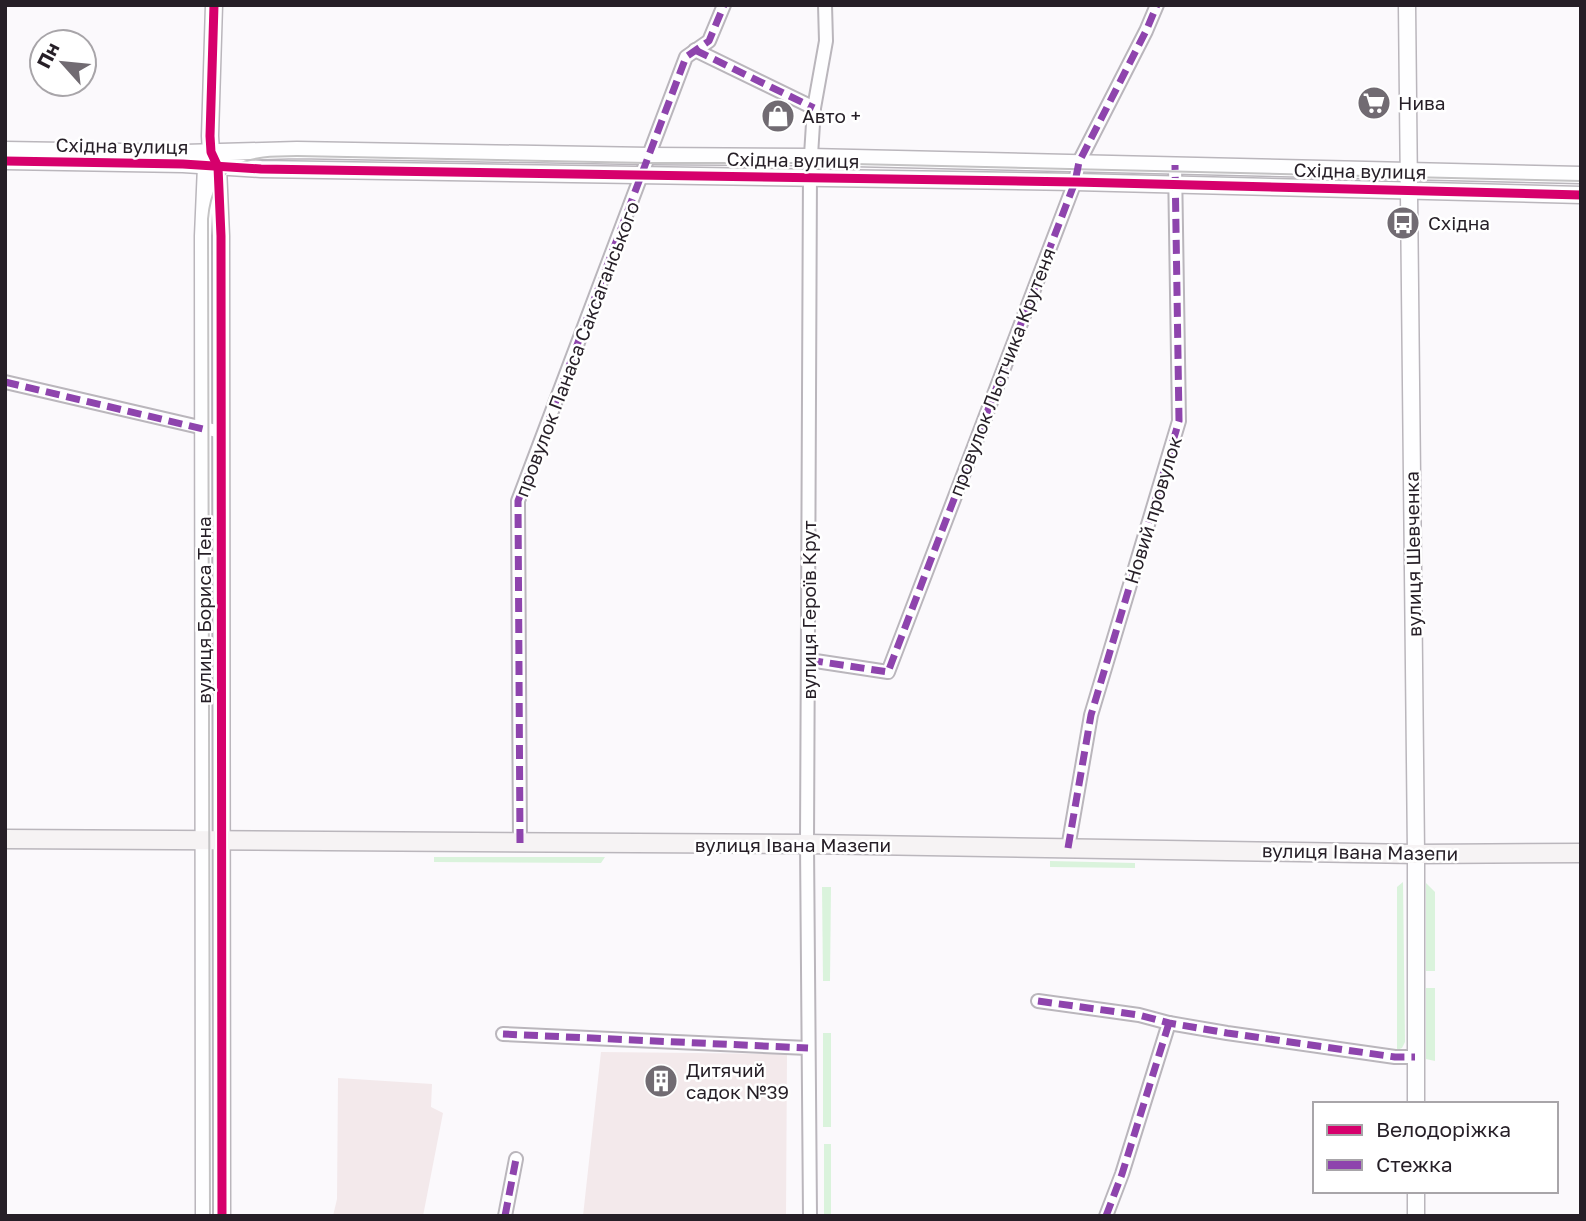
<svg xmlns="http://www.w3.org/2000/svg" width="1586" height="1221" font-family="'Golos Text',sans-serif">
<rect width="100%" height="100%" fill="#fbf9fc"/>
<g fill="#f3e9eb">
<polygon points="601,1052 787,1054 786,1216 583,1216"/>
<polygon points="338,1078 432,1084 431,1107 443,1113 423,1216 333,1216 337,1199"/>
</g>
<g fill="#daf3dc">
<polygon points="434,857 605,857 601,863 434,862"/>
<polygon points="1050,861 1135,863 1135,868 1050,867"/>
<polygon points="1403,882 1405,1042 1402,1048 1397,1050 1397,887"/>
<polygon points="1426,883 1435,892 1435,971 1426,971"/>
<polygon points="822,887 831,887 830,981 823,981"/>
<polygon points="1426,988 1435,988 1435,1061 1426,1059"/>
<rect x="823" y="1033" width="8" height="94"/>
<rect x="824" y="1144" width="7" height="72"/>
</g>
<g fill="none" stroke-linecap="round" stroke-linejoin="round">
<defs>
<g id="minor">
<polyline points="695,50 814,108"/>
<polyline points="5,382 221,432"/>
<polyline points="809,660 888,672 1075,182 1079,162 1146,31 1157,5"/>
<polyline points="520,843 518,501 686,57 709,41 724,5"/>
<polyline points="1068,848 1091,715 1179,421 1175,165"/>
<polyline points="1038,1001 1139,1015 1169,1023 1227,1033 1395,1057 1415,1057"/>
<polyline points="503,1034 808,1048"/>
<polyline points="505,1216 516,1159"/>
<polyline points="810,1216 807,844 810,171 814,108 826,41 825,5"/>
<polyline points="1106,1216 1122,1174 1169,1023"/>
</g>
<g id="tertiary">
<polyline points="214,5 210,136 211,152 218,167 221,236 222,1216"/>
<polyline points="1407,5 1416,854 1416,1104"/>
<polyline points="5,150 184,153 297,150 649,156 810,157 1581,175"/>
<polyline points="5,161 183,164 261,169 1075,182 1581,195"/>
<polyline points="1416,1191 1416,1216"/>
<polyline points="204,1216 203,236 206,166 209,157"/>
</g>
<polyline id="secondary" points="5,839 807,844 1416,854 1581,853"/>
</defs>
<use href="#minor" stroke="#bab6bc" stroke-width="16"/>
<use href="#tertiary" stroke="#bab6bc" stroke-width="19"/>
<use href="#secondary" stroke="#bab6bc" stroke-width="21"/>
<use href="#minor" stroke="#fefeff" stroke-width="12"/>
<use href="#tertiary" stroke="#fefeff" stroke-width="16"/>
<use href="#secondary" stroke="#f6f3f4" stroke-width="18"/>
<path stroke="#c4c3c4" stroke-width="2" d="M 210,1216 L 208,219 C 213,160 248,156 297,156 L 647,163 L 810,163 L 1581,181"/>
<g stroke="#8e44ad" stroke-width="7" stroke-dasharray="14 7" stroke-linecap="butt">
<polyline points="695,50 814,108"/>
<polyline points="5,382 203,429"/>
<polyline points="809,660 888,672 1075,182 1079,162 1146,31 1157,5"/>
<polyline points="520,843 518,501 686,57 709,41 724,5"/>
<polyline points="1068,848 1091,715 1179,421 1175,165"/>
<polyline points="1038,1001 1139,1015 1169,1023 1227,1033 1395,1057 1415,1057"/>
<polyline points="503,1034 808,1048"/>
<polyline points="505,1216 516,1159"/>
<polyline points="1106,1216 1122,1174 1169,1023"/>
</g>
<defs>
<g id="cycleway">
<polyline points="214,5 210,136 211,152 218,167 221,236 222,1216"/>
<polyline points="5,161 183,164 261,169 1075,182 1581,195"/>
</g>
</defs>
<use href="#cycleway" stroke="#fff" stroke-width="13"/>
<use href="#cycleway" stroke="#d6006c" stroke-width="9"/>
</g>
<defs>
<symbol id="supermarket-disc" viewBox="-11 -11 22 22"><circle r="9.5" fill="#716b72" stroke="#fff"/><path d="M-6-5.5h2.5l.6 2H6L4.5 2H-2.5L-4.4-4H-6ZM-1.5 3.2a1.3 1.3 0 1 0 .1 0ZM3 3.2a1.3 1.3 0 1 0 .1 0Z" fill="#fff"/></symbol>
<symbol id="shop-disc" viewBox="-11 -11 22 22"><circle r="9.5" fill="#716b72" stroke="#fff"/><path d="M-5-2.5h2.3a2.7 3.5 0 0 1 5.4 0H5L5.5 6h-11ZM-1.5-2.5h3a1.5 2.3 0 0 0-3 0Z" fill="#fff"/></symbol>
<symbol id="bus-disc" viewBox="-11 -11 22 22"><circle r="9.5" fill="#716b72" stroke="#fff"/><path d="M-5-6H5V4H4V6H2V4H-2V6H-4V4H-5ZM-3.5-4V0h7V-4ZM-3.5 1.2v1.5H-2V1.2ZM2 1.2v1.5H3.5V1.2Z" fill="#fff"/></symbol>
<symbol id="building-disc" viewBox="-11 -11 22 22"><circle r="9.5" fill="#716b72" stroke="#fff"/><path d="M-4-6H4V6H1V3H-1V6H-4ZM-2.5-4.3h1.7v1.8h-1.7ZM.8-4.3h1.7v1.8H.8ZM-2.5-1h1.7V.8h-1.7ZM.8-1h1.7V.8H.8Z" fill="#fff"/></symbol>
</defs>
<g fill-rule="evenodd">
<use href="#supermarket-disc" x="1355" y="84" width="38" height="38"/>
<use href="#shop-disc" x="759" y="97" width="38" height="38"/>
<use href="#bus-disc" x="1384" y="204" width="38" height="38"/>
<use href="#building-disc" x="642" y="1062" width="38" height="38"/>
</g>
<g text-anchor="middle" stroke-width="5" stroke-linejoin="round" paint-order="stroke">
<g font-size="19" fill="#261f27" stroke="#fff" text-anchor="start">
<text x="1398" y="110">Нива</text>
<text x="802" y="123">Авто +</text>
<text x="1428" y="230">Східна</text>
<text x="686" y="1077">Дитячий<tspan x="686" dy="22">садок №39</tspan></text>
</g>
<g font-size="19" fill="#261f27" stroke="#fff">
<text transform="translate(122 146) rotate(1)" y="7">Східна вулиця</text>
<text transform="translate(793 160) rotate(1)" y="7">Східна вулиця</text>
<text transform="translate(1360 171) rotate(1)" y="7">Східна вулиця</text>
<text transform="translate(577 349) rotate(-69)" y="7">провулок Панаса Саксаганського</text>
<text transform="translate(1002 372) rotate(-69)" y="7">провулок Льотчика Крутеня</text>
<text transform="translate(1153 510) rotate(-73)" y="7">Новий провулок</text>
<text transform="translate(1413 554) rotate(-91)" y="7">вулиця Шевченка</text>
<text transform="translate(204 610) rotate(-90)" y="7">вулиця Бориса Тена</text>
<text transform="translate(809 610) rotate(-90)" y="7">вулиця Героїв Крут</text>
<text x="793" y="852">вулиця Івана Мазепи</text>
<text transform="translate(1360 852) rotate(1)" y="7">вулиця Івана Мазепи</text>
</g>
</g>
<rect width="1586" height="1221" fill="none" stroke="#261f27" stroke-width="14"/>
<rect x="1313" y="1102" width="245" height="91" fill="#ffffff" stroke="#a8a5a9" stroke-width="2"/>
<rect x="1327" y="1125" width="35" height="10" fill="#d6006c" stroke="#a8a5a9" stroke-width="2"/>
<text x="1376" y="1137" font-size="21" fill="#261f27">Велодоріжка</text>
<rect x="1327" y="1160" width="35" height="10" fill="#8e44ad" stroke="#a8a5a9" stroke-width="2"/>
<text x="1376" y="1172" font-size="21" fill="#261f27">Стежка</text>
<g transform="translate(63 63) rotate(297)"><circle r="33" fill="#ffffff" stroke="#a8a5a9" stroke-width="2"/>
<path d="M0-5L12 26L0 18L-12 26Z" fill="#716b72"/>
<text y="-10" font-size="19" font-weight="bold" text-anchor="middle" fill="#261f27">Пн</text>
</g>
</svg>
